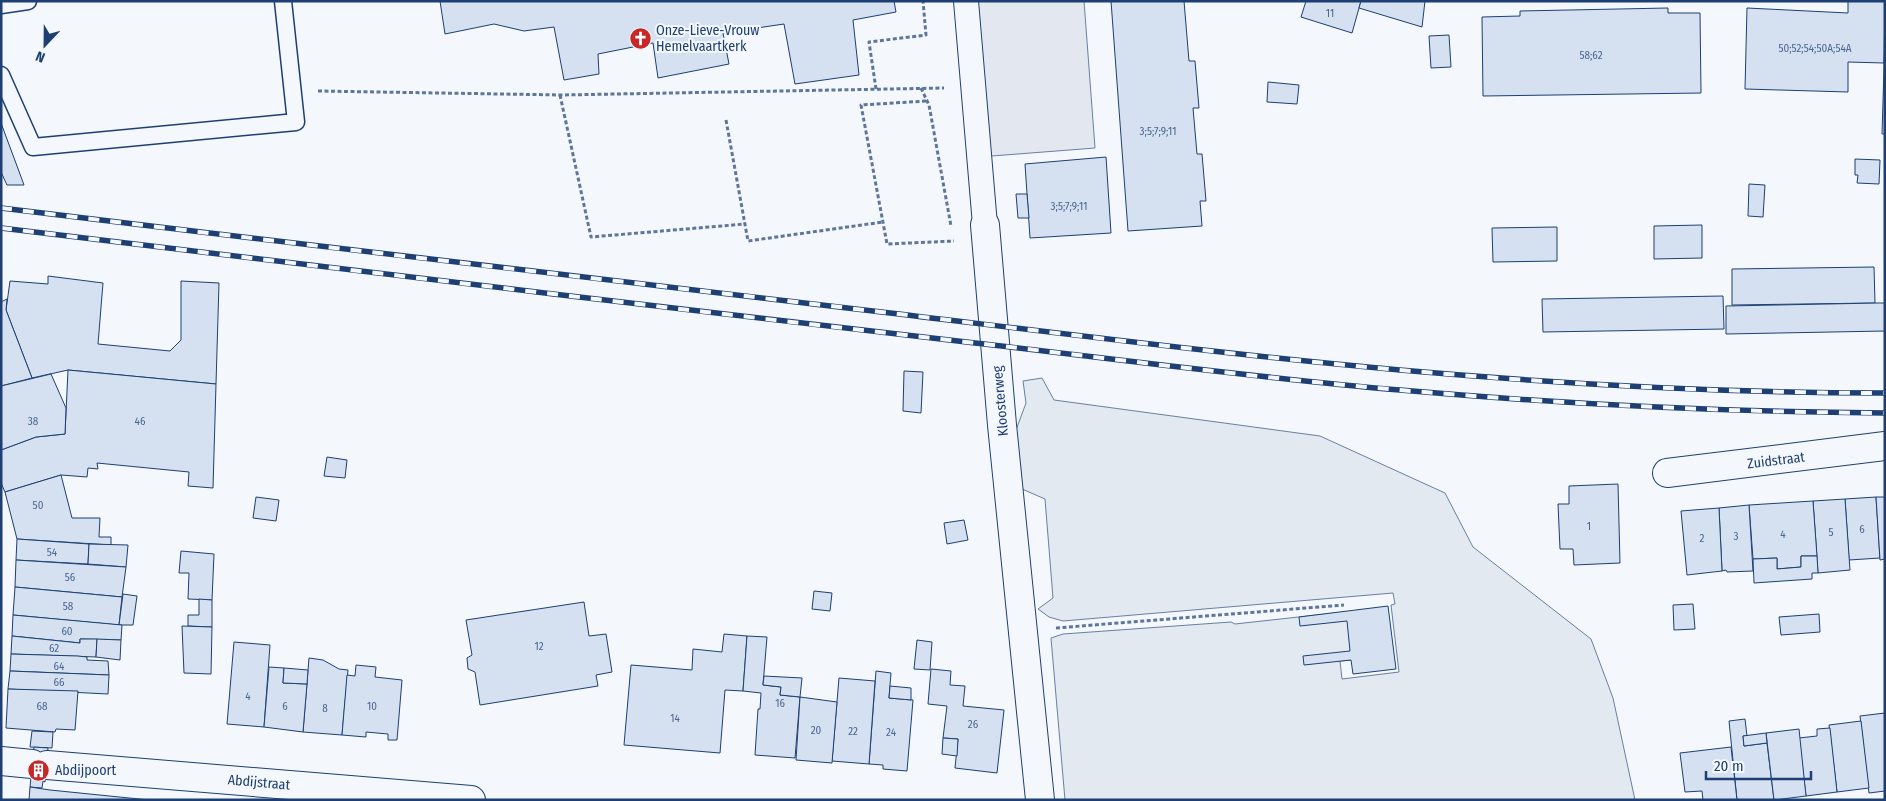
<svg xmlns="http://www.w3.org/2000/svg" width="1886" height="801" font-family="'Fira Sans Condensed',sans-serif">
<rect width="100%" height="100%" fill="#f4f7fb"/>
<polygon fill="#e3e9f0" stroke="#687fa3" points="1042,378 1054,400 1320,436 1445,493 1473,547 1591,639 1613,698 1635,800 1065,800 1051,638 1063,634 1231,622 1235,624 1353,611 1351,660 1340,661 1342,679 1399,672 1391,605 1395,604 1393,593 1063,621 1049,617 1038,609 1053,598 1045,499 1022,489 1016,430 1026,403 1023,381"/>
<polygon fill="#e3e8f0" stroke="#687fa3" points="966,1 1084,1 1095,148 979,157"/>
<g fill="#d5e0f0" stroke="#1d3f73">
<polygon points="440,1 894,1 896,12 853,20 859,75 795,84 784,24 723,33 729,64 658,78 653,43 598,54 599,74 564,80 554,27 524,31 494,24 445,34"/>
<polygon points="1111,1 1184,1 1189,61 1195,61 1199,108 1193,108 1197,154 1202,154 1206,201 1200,201 1202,226 1128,231"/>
<polygon points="1306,1 1361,1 1352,33 1301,17"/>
<polygon points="1361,1 1425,1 1422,27 1359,8"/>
<polygon points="1848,1 1885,1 1884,63 1848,62 1848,92 1745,89 1747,8 1848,13"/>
<polygon points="1668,8 1668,13 1700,13 1701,93 1483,96 1482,17 1520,16 1520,11"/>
<polygon points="1449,35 1451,67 1431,68 1429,36"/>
<polygon points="1885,35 1885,134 1882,134"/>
<polygon points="1268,82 1299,85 1297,104 1267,102"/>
<polygon points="1,123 17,166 24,185 7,185 1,172"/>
<polygon points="1106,157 1111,233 1030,238 1025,164"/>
<polygon points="1855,159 1880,160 1879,184 1857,183 1858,175 1855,175"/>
<polygon points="1749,184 1765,185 1763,217 1748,216"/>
<polygon points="1016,194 1027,194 1029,218 1018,218"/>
<polygon points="1702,225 1702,258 1654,259 1654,226"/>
<polygon points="1557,227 1557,261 1493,262 1492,228"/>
<polygon points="1874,267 1875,303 1732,305 1732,269"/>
<polygon points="48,276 103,283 98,344 170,351 181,340 181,281 219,283 216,384 68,370 32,378 6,310 10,281 48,284"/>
<polygon points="1723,296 1724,329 1543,332 1542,299"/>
<polygon points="7,299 6,310 32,378 1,386 1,302"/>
<polygon points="1878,303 1885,303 1885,331 1726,334 1726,306"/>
<polygon points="68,370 216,384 213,488 188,486 189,472 97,463 98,469 88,468 87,477 61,475 5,492 1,483 1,450 36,437 65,434"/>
<polygon points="904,371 923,372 921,413 903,411"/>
<polygon points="51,374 66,408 65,434 36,437 1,450 1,386"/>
<polygon points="327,457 347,460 345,478 324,476"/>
<polygon points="61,475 72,518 100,518 99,537 111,537 111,545 17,539 5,492"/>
<polygon points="1618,484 1620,563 1574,565 1573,549 1560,549 1558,504 1569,504 1569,486"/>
<polygon points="256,497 279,500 276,521 253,518"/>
<polygon points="1876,497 1880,558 1849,560 1845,499"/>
<polygon points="1876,497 1885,497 1885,559 1880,560"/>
<polygon points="1845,499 1850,570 1818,573 1813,501"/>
<polygon points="1813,501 1817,556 1801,556 1801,567 1777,569 1777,558 1753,559 1749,505"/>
<polygon points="1749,505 1753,571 1727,572 1726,570 1722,571 1719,508"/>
<polygon points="1719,508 1722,571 1687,575 1681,511"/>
<polygon points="964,520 968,540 947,544 944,523"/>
<polygon points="17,539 89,544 88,564 16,560"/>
<polygon points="89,544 128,545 126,567 88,564"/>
<polygon points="181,551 214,554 212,600 188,599 189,573 179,573"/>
<polygon points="1801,556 1817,556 1818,573 1812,573 1812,579 1754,583 1753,559 1777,558 1777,569 1801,567"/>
<polygon points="16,560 126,567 122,597 15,587"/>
<polygon points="15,587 122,597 119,625 13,615"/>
<polygon points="814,591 832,593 830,611 812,609"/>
<polygon points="123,594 137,596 133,625 119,625"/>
<polygon points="199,599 212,600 212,627 188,626 188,615 199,615"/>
<polygon points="584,602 589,636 606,634 612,672 596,675 598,686 480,705 475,672 468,669 467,658 472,655 466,620"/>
<polygon points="1693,604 1695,629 1674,630 1673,605"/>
<polygon points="1388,606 1396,669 1353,674 1351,660 1304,665 1303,656 1350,651 1347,621 1300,626 1299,617"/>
<polygon points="1819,614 1820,632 1781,635 1779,617"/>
<polygon points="13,615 122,625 121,640 80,639 80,643 12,636"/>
<polygon points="182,626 212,627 211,674 184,673"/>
<polygon points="724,634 747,636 743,691 725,690 720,753 624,745 631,665 692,670 693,649 722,652"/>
<polygon points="12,636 80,643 80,639 97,639 96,657 11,654"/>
<polygon points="747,636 767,637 763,685 781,687 780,695 800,697 795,758 755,755 758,709 760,709 761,693 743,691"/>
<polygon points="97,639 121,640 120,660 96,657"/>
<polygon points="917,640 932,642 930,670 914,669"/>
<polygon points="234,642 270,645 264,727 227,724"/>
<polygon points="11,654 78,656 87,657 87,660 108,661 109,675 10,671"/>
<polygon points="309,658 323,660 339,669 348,670 342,735 303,732"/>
<polygon points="356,665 376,667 375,677 402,680 397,740 388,740 388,734 366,732 366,737 342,735 347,675 355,676"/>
<polygon points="269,667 284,668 283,683 307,684 303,732 264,727"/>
<polygon points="284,668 308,670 307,684 283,683"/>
<polygon points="931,669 951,671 950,685 965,686 963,706 1004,710 997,773 955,768 958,739 943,738 947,706 928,704"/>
<polygon points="10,671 109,675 108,694 8,689"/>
<polygon points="876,671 891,673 889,698 913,700 907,771 883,769 883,765 869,764"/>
<polygon points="764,676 802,678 800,697 780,695 781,687 763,685"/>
<polygon points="839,678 875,681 869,764 832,761"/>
<polygon points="890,686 911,688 911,700 889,698"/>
<polygon points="8,689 78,691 75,730 56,729 55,732 6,728"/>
<polygon points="800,697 837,702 832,763 796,760"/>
<polygon points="1885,713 1885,791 1869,793 1860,716"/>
<polygon points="1745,719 1747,736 1743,736 1744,746 1767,743 1774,800 1737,800 1729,721"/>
<polygon points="1861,721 1869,788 1837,792 1829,725"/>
<polygon points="1830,728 1837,792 1806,796 1799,738 1817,736 1817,729"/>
<polygon points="1799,729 1806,796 1774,800 1766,733"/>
<polygon points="32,731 53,732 52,748 30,747"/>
<polygon points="1766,733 1767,743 1744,746 1743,736"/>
<polygon points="943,738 958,739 957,756 942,754"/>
<polygon points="34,747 48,748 45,782 43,781 42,788 30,787"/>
<polygon points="1731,747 1737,800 1703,800 1702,791 1685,792 1680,753"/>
<polygon points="30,787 50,790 149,800 29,800"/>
</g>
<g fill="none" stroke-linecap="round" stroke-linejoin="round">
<defs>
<g id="service">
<polyline points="1,5 28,1"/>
<polyline points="1,75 33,147 296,122 283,1"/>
</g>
<polyline id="pedestrian" points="966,1 985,225"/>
<g id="minor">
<polyline points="985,225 1002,425 1040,800"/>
<polyline points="1667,473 1885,446"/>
<polyline points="1,761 32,764"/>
<polyline points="47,765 471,800"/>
</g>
</defs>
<use href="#service" stroke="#1d3f73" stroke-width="19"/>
<use href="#pedestrian" stroke="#1d3f73" stroke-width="26"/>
<use href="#minor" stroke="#1d3f73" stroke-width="30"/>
<g stroke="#5e769c" stroke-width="3" stroke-dasharray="4 2.5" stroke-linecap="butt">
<polyline points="921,88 929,105 951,226"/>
<polyline points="876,89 869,42 926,35 923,1"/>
<polyline points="318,91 562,95 944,88"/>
<polyline points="560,95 591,237 745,224"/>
<polyline points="926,101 861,105 887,244 954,241"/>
<polyline points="726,120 748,241 883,222"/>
<polyline points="1056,628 1344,605"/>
</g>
<use href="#service" stroke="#f4f7fb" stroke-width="16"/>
<use href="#pedestrian" stroke="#f4f7fb" stroke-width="24"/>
<use href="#minor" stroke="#f4f7fb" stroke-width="28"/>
<defs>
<g id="rail">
<path d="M 1,208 C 297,244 593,278 890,313 C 1059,333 1230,355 1400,370 C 1561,384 1723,393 1885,393"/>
<path d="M 1,228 C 326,267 650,306 975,343 C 1116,359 1258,378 1400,390 C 1562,404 1723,412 1885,413"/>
</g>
</defs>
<use href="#rail" stroke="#1d3f73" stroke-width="5.5"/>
<use href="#rail" stroke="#f4f7fb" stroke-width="4" stroke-dasharray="11" stroke-linecap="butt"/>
</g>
<defs>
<symbol id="church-disc" viewBox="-11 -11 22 22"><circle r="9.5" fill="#c62828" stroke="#f4f7fb"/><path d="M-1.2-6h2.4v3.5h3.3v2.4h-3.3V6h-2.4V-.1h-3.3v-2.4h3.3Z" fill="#fff"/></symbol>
<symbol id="building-disc" viewBox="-11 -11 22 22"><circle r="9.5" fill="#c62828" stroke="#f4f7fb"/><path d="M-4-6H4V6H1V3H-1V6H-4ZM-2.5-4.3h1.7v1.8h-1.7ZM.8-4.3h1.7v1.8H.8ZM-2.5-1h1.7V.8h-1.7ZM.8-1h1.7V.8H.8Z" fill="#fff"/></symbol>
</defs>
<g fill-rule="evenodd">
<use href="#church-disc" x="628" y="26" width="25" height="25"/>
<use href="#building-disc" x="26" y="758" width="25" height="25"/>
</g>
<g text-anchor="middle" stroke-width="4" stroke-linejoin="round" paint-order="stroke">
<g font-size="11" fill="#4b6792">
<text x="1330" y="17">11</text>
<text x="1815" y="52">50;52;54;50A;54A</text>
<text x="1591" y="59">58;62</text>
<text x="1158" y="135">3;5;7;9;11</text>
<text x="1069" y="210">3;5;7;9;11</text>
<text x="33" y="425">38</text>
<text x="140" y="425">46</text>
<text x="38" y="509">50</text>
<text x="1589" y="530">1</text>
<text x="1862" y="533">6</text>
<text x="1831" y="536">5</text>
<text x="1783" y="538">4</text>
<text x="1736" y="540">3</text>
<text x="1702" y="542">2</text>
<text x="52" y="556">54</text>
<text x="70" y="581">56</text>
<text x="68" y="610">58</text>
<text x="67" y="635">60</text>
<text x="539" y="650">12</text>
<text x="54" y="652">62</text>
<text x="59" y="670">64</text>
<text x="59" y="686">66</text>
<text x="248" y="700">4</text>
<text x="780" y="707">16</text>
<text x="42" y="710">68</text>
<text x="285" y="710">6</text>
<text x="372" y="710">10</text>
<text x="325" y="712">8</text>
<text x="675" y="722">14</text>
<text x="973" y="728">26</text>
<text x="816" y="734">20</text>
<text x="853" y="735">22</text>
<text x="891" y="736">24</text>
</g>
<g font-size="14" fill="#1d3f73" stroke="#f4f7fb" text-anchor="start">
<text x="656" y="35">Onze-Lieve-Vrouw<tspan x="656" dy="16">Hemelvaartkerk</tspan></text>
<text x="55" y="775">Abdijpoort</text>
</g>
<g font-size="14" fill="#1d3f73" stroke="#f4f7fb">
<text transform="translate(1000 401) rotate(-95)" y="5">Kloosterweg</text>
<text transform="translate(1776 460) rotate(-7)" y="5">Zuidstraat</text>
<text transform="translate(259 782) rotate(5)" y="5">Abdijstraat</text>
</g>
</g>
<rect width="1886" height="801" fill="none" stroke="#1d3f73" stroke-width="5"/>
<g transform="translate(45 45) rotate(202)" stroke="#f4f7fb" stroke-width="4" paint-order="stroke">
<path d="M0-4L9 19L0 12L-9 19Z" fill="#1d3f73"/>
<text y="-8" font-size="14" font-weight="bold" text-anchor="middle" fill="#1d3f73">N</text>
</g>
<path d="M1706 771v8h105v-8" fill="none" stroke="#1d3f73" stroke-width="2.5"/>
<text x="1714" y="771" font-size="15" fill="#1d3f73" stroke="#f4f7fb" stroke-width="4" paint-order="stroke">20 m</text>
</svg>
